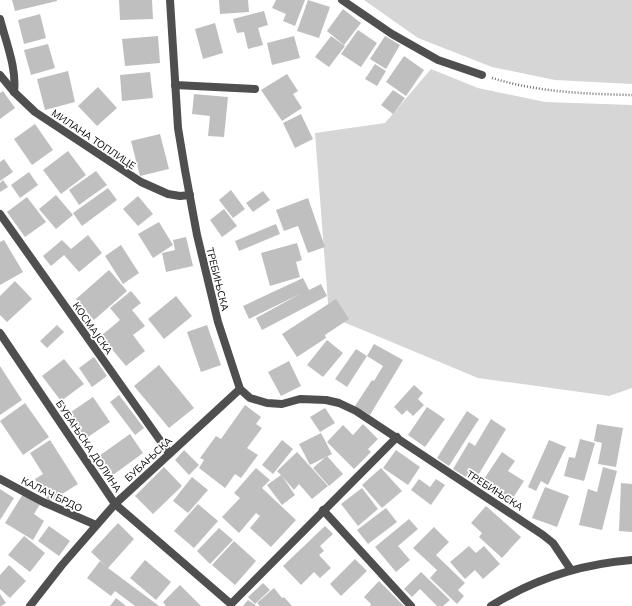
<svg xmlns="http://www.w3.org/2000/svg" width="632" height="606" font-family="Mulish,sans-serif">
<rect width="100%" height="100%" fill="#fff"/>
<g fill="#d6d6d6">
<polygon points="364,0 632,0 632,84 555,80 492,67 418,38"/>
<polygon points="431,69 478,88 545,102 632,105 632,388 609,396 478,378 329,316 315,133 385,123"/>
</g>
<g fill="#bfbfbf">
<polygon points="12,0 57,0 57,1 15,11"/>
<polygon points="119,0 152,0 153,19 120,20"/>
<polygon points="219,0 248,0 249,12 220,14"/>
<polygon points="276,0 305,0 295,26 283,21 286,14 272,8"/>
<polygon points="308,0 330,7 319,38 297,31"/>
<polygon points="343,9 361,23 344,45 327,31"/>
<polygon points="264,11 268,25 258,28 263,45 248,49 244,32 237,33 233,19"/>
<polygon points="40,14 46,38 24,44 18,20"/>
<polygon points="215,23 223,53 203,59 195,29"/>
<polygon points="358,30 377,43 361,67 341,54"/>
<polygon points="158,36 160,63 125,66 122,39"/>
<polygon points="294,36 300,58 272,65 267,43"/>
<polygon points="331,36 345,46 329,67 315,57"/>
<polygon points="385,36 400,45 386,69 370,59"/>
<polygon points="48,44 55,68 31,75 24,50"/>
<polygon points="404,56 424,70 406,96 386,82"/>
<polygon points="375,64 386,71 377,86 365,79"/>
<polygon points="68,71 75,102 45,110 37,79"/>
<polygon points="150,72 153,98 122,101 120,75"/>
<polygon points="287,74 298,91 293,94 302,108 282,121 261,90"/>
<polygon points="98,87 117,108 97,126 78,106"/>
<polygon points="393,90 405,98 393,114 381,105"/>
<polygon points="3,91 15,108 0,119 0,93"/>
<polygon points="194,94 228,97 224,137 208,136 210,116 192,114"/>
<polygon points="301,114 313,139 295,148 283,123"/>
<polygon points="35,124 53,150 32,165 14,139"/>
<polygon points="160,134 169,169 140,176 131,141"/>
<polygon points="68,151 86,175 61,194 43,170"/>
<polygon points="4,159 13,172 0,181 0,162"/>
<polygon points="96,171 107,185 79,205 69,190"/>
<polygon points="29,172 38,185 20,198 11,185"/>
<polygon points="3,180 8,187 0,192 0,183"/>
<polygon points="108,188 117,200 82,226 73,213"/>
<polygon points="231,190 245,209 233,218 219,200"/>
<polygon points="263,191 270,200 253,212 246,203"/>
<polygon points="56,195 73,215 56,229 39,209"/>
<polygon points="138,196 153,214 138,226 123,209"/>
<polygon points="27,197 46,222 25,237 7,212"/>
<polygon points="308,198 325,247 308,253 298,226 284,231 276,210"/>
<polygon points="224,209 237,226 222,237 210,220"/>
<polygon points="159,222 173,245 153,258 138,234"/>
<polygon points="276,224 280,234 239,251 235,241"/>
<polygon points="88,235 102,253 79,272 64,255 51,266 43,256 62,240 71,249"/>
<polygon points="186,237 193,266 166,272 162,253 175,250 173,240"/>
<polygon points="4,240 23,272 0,285 0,242"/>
<polygon points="297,243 302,260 296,262 300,277 270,286 261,253"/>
<polygon points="121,245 139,273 123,284 105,256"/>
<polygon points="109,270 127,291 94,320 76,299"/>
<polygon points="303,278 309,290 321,284 327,296 262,330 256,318 300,294 249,319 243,306"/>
<polygon points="15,281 32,299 7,322 0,315 0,296"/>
<polygon points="131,291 141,303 132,310 145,326 133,335 145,351 126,366 101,336 120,320 110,308"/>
<polygon points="176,296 192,316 164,339 148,319"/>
<polygon points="336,299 349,319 325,335 326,338 297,357 282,334"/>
<polygon points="57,325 64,332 47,348 40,341"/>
<polygon points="207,325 221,365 201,372 187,332"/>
<polygon points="327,340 343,353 323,377 307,365"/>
<polygon points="374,344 403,360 370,415 355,406 372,380 374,381 383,366 367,356 347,387 335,379 356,349 367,356"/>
<polygon points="94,357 107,376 92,387 79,368"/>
<polygon points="64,359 84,384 61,401 42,376"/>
<polygon points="289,361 301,386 281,396 268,372"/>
<polygon points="159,365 194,408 169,428 134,386"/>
<polygon points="0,366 22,400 0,415"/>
<polygon points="414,385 423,393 418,399 424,405 413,416 407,410 402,415 394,407"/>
<polygon points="119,395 144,428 135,435 110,402"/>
<polygon points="93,397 110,422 85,439 68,414"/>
<polygon points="25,403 49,437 23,455 0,421"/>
<polygon points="245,405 261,417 256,424 262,428 247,448 258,455 241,478 235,474 225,488 199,468 204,460 200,458 216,436 221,439"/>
<polygon points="427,407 445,419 425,447 408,435"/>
<polygon points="325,408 335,423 320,432 310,417"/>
<polygon points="467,411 479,419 449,466 437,458"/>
<polygon points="491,419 506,429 474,482 453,469 469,442 475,446"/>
<polygon points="363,424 378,439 368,449 371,452 354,469 327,442 343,425 353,435"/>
<polygon points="597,424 623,428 616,467 598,464 602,443 594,441"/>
<polygon points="321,433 332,454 310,465 299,444"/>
<polygon points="130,434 143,453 113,475 99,456"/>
<polygon points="580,439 595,443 584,481 564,476 569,457 575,458"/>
<polygon points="50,440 78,484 49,502 35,479 43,474 30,453"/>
<polygon points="282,440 293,449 273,474 262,465"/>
<polygon points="549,440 566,447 548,485 541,481 536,491 528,487"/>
<polygon points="184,450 199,465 189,475 175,460"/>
<polygon points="396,450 420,467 408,485 383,468"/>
<polygon points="297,452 328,486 312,499 299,484 294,490 282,476 295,495 282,505 267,485 281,475 277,471"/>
<polygon points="502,452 515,461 508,471 524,481 509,504 480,485"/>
<polygon points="327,456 343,474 329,486 313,468"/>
<polygon points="164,467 182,486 153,514 135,496"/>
<polygon points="603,467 617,471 602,530 579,525 588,489 597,492"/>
<polygon points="256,468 270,480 262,488 296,520 271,547 250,528 260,516 256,513 239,533 222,517 240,498 234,493"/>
<polygon points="381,468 402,491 382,508 362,485"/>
<polygon points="192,477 208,490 188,513 173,501"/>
<polygon points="419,479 430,487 436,479 445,485 431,505 411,490"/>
<polygon points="621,483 632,484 632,532 619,531"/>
<polygon points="545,487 569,496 557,527 532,518"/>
<polygon points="362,488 378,509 358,526 341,504"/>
<polygon points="0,489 14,498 0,520"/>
<polygon points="23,494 40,504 34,514 44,521 33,540 5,523"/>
<polygon points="198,504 218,521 194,548 174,531"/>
<polygon points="486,506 521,537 502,558 479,537 482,533 471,523"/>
<polygon points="386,508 397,522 368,544 357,530"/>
<polygon points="409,519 418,529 398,546 410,560 396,572 375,547"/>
<polygon points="118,523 134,539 108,568 159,606 135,606 115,591 111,596 87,578 100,561 106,566 91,552"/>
<polygon points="49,526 70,541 59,556 38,541"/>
<polygon points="325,526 333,534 320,546 324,551 319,555 331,568 320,578 314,572 301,585 283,566"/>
<polygon points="434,527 449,542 436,555 465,583 458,590 464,596 457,604 430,578 437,570 413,548"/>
<polygon points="219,528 233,540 210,564 197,551"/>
<polygon points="24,536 45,553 30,572 8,555"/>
<polygon points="234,541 256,561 235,585 212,565"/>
<polygon points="469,546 476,553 484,546 500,564 483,579 475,570 465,579 450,562"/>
<polygon points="355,559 367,571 341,596 330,584"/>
<polygon points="145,560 171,582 156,600 130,578"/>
<polygon points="9,565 26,581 10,598 0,589 0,575"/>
<polygon points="421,572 450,600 443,606 437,606 420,589 412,597 404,589"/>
<polygon points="379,581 404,606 370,606 371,604 364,597"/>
<polygon points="263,583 270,590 255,604 248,597"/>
<polygon points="180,585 201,606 166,606 163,602"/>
<polygon points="274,588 282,598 284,597 292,606 260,606 257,603"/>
<polygon points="0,594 6,603 1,606 0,606"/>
<polygon points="116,598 126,606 110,606"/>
<polygon points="248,600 254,604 256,606 243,606"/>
</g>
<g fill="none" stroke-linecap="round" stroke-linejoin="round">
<path stroke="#717171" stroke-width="2.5" stroke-dasharray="1 2" stroke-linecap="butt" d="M 492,78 C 537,92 585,94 632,95"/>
<polyline stroke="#4f4f4f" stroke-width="8" points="175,85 255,89"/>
<g stroke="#4f4f4f" stroke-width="8">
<polyline points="170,0 178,128 185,170 197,235 218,322 240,389 250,398 267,403 282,404 300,399 326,400 339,403 356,411 543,535 553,543 571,570"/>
<polyline points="342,0 392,34 438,60 482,75"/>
<path d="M 0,19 C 6,42 17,69 14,92"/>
<polyline points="0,75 14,92 35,112 141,182 168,194 180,196 190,195"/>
<polyline points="0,214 169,453"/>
<polyline points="0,333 115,504 231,604 397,437"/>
<polyline points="0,479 43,502 96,525"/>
<polyline points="323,510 411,606"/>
<polyline points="30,606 62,565 115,504 240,389"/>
</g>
<path stroke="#4f4f4f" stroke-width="8" d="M 491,606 C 534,579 582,564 632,560"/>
</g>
<g text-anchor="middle" stroke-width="3.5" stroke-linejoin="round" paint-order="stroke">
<g font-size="10" fill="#000" stroke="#fff">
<text transform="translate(94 139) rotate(34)" y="4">МИЛАНА ТОПЛИЦЕ</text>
<text transform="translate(218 279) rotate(76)" y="4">ТРЕБИЊСКА</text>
<text transform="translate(93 328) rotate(55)" y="4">КОСМАЈСКА</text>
<text transform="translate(89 446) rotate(56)" y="4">БУБАЊСКА ДОЛИНА</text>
<text transform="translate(148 459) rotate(-43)" y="4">БУБАЊСКА</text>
<text transform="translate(495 490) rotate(33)" y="4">ТРЕБИЊСКА</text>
<text transform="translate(52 494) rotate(26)" y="4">КАЛАЧ БРДО</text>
</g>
</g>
</svg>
